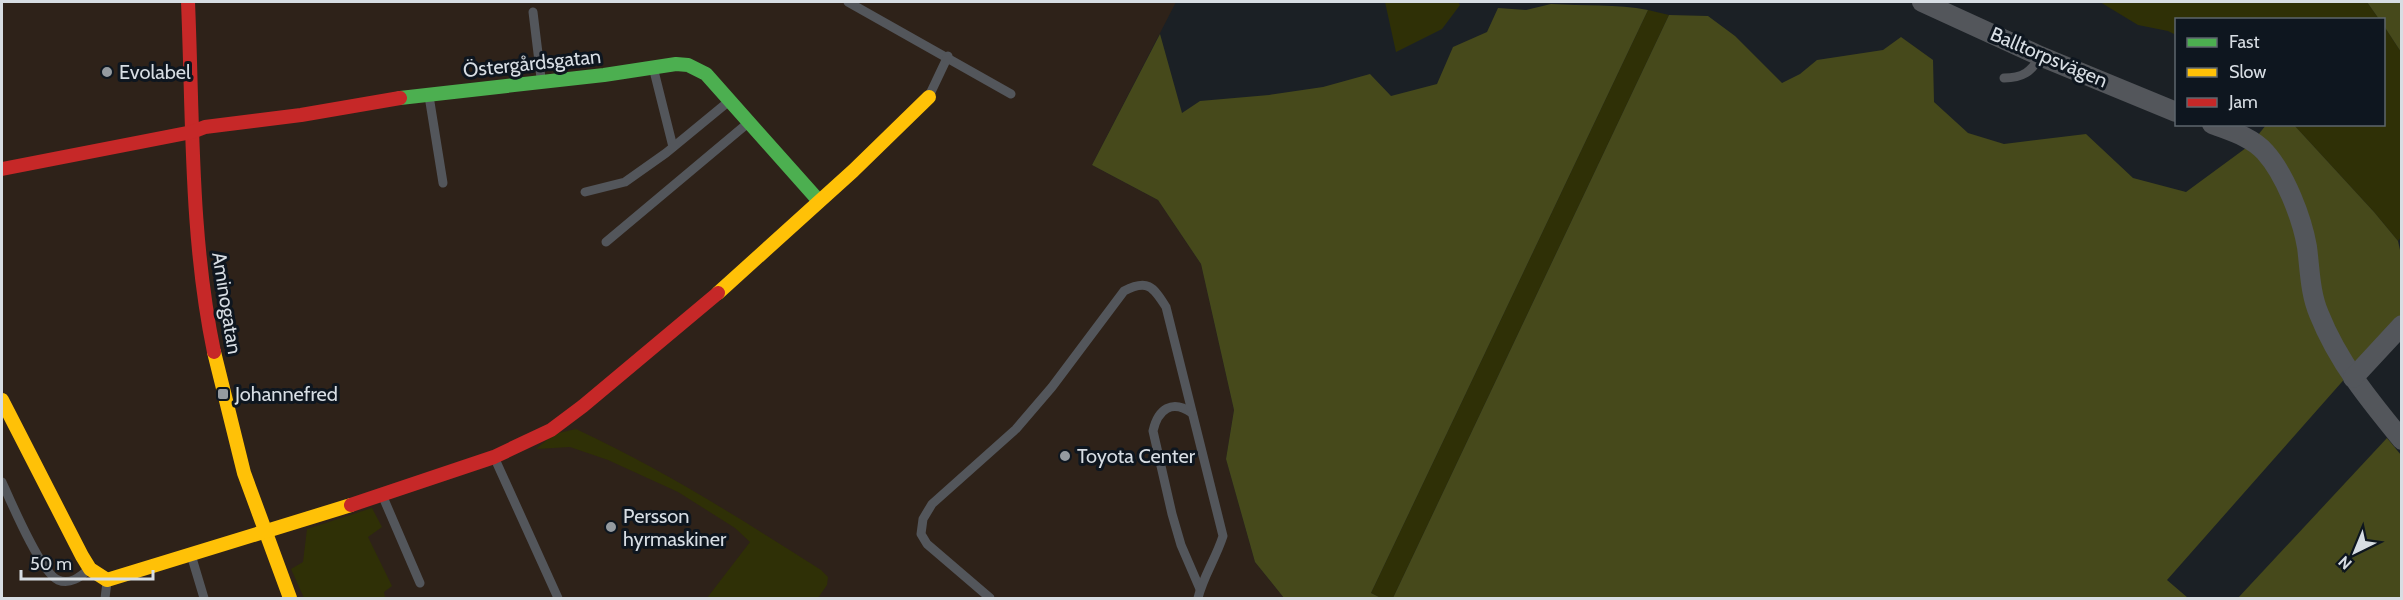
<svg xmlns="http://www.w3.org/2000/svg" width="2403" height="600" font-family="Cabin,sans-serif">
<rect width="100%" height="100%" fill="#1b2025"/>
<polygon fill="#2e2219" points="2,2 1176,2 1092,165 1158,200 1201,264 1234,410 1226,459 1255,562 1284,598 2,598"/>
<g fill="#2f3006">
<polygon points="1385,2 1458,2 1460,5 1442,29 1396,52"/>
<polygon points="2100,2 2367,2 2379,19 2176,20 2176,35 2168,31 2138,25"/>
<polygon points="1648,10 1669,15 1393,598 1381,598 1371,593"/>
<polygon points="2384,26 2401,52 2402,236 2398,241 2374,212 2294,125 2384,124"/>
<path d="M 576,429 C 662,469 741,519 821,570 L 828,577 L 827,585 L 818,598 L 707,598 L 750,542 L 735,528 L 678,492 L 608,460 L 570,447 L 536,449 L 554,434 Z"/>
<polygon points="372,508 382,527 368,537 392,586 384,592 385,597 304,598 291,569 303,562 307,529"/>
</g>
<g fill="#46491b">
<polygon points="2367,2 2401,2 2401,52 2384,26 2384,20 2379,19"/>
<path d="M 1551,4 C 1583,6 1617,4 1648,10 L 1371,593 L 1381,598 L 1284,598 L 1255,562 L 1226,459 L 1234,410 L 1201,264 L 1158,200 L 1092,165 L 1160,34 L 1182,113 L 1200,101 L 1269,95 L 1323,87 L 1370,74 L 1391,96 L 1437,84 L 1453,47 L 1487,32 L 1498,8 L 1526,10 Z"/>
<polygon points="1669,15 1708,16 1735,36 1782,83 1800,74 1817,60 1883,50 1901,37 1933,60 1934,102 1968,133 2004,144 2086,134 2133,178 2186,192 2250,145 2266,125 2294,125 2374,212 2398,241 2402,259 2401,315 2167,580 2188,598 1393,598"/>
<polygon points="2387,438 2401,455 2401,598 2238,598"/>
</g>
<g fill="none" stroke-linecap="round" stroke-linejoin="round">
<g stroke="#53565b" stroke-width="9">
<polyline points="848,2 1011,94"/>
<polyline points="533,12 541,78"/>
<polyline points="654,71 673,147"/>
<path d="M 2004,78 C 2022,78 2032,72 2040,56"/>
<polyline points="930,94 948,56"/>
<polyline points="429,96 443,183"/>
<polyline points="585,192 625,182 666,153 728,102"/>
<polyline points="606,242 748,123"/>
<path d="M 1192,413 C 1172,399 1158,409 1153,431 L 1172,514 L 1181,545 L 1200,589"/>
<polyline points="495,459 558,598"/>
<path d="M 2,482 C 11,502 41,573 58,580 C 70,585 80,577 88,570"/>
<polyline points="383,497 420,583"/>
<polyline points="192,558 204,598"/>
<polyline points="105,598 107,582"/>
<path d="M 990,598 L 927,544 L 921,534 L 923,519 L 932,504 L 1016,429 L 1052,387 L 1124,291 C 1147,279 1153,286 1166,307 L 1223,536 C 1216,558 1203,577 1198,598"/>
</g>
<g stroke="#53565b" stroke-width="20">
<polyline points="1922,2 2040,56 2176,112"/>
<path d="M 2212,124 C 2230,131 2252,137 2265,152 C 2285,174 2302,218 2307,247 C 2310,270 2310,293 2319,314 C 2338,362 2370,401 2402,440"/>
<polyline points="2353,378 2402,325"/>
</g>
<polyline stroke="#4caf50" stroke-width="14" points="400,98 604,75 676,64 688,65 706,74 819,201"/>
<g stroke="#ffc107" stroke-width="14">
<polyline points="718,293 853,171 929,97"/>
<polyline points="214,352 244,473 290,598"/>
<polyline points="2,400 82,556 90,569 107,580 351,505"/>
</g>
<g stroke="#c62828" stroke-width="14">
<path d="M 188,2 C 193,119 190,237 214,352"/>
<polyline points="2,169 192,132 205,127 301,115 400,98"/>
<polyline points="351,505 494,457 551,430 583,406 718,293"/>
</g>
</g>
<g fill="#959ba0" stroke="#0e161f" stroke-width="2">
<circle cx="107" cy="72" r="6"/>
<rect x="217" y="388" width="12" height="12" rx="3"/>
<circle cx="1065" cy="456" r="6"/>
<circle cx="611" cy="527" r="6"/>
</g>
<g text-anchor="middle" stroke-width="6" stroke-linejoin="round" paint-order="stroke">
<g font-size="20" fill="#d7dde3" stroke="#0e161f">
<text transform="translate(2049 57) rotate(23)" y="7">Balltorpsvägen</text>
<text transform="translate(532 63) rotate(-6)" y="7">Östergårdsgatan</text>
<text transform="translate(227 303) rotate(81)" y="7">Aminogatan</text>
</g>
<g font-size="20" fill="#d7dde3" stroke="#0e161f" text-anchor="start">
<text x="119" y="79">Evolabel</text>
<text x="235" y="401">Johannefred</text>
<text x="1077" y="463">Toyota Center</text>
<text x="623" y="523">Persson<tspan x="623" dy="23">hyrmaskiner</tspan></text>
</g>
</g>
<rect width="2403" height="600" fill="none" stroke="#d7dde3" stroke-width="6"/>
<rect x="2175" y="18" width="210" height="108" fill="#0e161f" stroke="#5e666d" stroke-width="1.5"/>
<rect x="2187" y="38" width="30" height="9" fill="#4caf50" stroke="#5e666d" stroke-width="1.5"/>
<text x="2229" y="48" font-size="18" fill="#d7dde3">Fast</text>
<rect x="2187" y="68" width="30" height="9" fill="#ffc107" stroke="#5e666d" stroke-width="1.5"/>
<text x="2229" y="78" font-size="18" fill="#d7dde3">Slow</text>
<rect x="2187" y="98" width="30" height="9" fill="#c62828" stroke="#5e666d" stroke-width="1.5"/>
<text x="2229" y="108" font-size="18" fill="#d7dde3">Jam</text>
<g transform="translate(2355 552) rotate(223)" stroke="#0e161f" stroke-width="4.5" paint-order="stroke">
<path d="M0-4.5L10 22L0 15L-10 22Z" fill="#d7dde3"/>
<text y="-9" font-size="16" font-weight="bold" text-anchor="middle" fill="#d7dde3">N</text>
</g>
<path d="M21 570v9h132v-9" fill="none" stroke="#d7dde3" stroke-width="3"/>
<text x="30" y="570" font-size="18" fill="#d7dde3" stroke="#0e161f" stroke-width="4.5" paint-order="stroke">50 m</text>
</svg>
